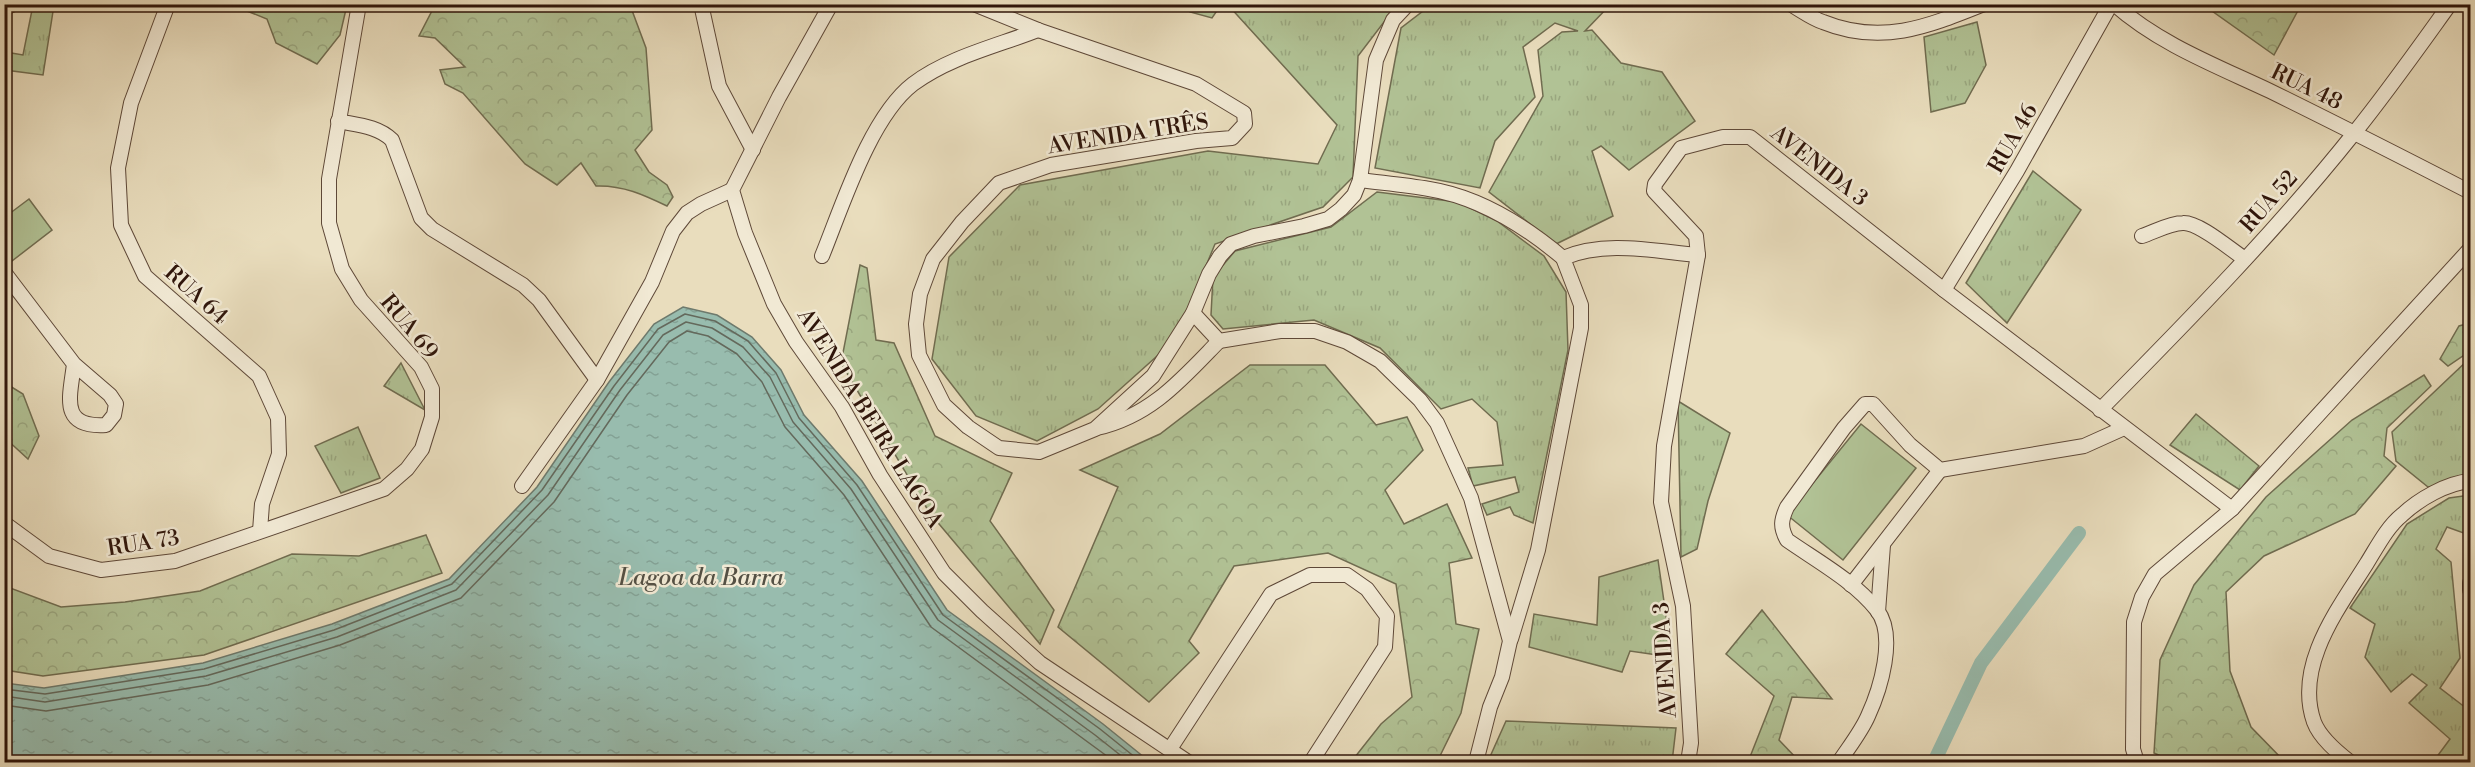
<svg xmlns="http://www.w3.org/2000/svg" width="2475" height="767" font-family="'Libre Bodoni',serif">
<defs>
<pattern id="grass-tufts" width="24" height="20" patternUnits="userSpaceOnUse" patternTransform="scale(1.5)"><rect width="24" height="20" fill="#b1c295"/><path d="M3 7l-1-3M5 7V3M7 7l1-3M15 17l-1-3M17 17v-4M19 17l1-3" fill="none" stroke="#99a67f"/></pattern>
<pattern id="forest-crowns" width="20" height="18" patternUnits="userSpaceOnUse" patternTransform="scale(1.5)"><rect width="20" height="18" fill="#b1c295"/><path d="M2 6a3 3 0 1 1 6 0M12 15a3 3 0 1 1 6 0" fill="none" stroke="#99a67f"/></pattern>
<pattern id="water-ripples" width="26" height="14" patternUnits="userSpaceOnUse" patternTransform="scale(1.5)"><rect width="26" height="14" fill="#98bcae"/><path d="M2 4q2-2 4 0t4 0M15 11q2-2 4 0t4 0" fill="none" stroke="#83a194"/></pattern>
</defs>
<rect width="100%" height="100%" fill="#e9ddbd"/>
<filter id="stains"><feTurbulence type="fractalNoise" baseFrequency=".00333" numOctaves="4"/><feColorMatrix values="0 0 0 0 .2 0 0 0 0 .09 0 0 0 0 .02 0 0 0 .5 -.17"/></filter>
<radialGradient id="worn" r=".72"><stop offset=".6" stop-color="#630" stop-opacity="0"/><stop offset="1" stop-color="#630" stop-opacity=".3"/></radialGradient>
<g fill="url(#grass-tufts)" stroke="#706c50" stroke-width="1.5">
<polygon points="33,5 54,5 43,75 5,70 5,52 23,55"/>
<polygon points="1189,5 1189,4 1221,5 1212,18 1190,12"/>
<polygon points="1228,5 1397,5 1358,56 1353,177 1323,207 1215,244 1176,339 1098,409 1037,441 976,416 932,359 949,257 1020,185 1208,151 1318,164 1337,125"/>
<polygon points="1431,5 1610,5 1585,31 1592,30 1621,63 1662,72 1695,121 1629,170 1601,146 1592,151 1613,216 1556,244 1489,192 1543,96 1538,50 1562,32 1578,31 1555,23 1523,47 1535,97 1495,141 1480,188 1375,168 1401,28"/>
<polygon points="1977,22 1986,65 1965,103 1931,112 1924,37"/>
<polygon points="2033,171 2081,210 2007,323 1966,283"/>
<polygon points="1377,192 1458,202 1497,221 1544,256 1566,292 1568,350 1533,523 1514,515 1510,507 1487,515 1482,504 1519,492 1515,477 1473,486 1468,468 1503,465 1497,422 1472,399 1441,409 1380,348 1314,320 1223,329 1211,315 1213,277 1235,251 1331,227"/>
<polygon points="2470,358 2470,481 2428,487 2396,461 2392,432"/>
<polygon points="401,363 425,410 384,386"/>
<polygon points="1678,401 1730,433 1708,501 1697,549 1681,557"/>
<polygon points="2196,414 2259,466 2240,490 2170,445"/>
<polygon points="358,427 380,478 341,493 315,446"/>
<polygon points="2470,495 2470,534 2469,535 2447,527 2436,549 2451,562 2460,658 2440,688 2470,711 2470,762 2433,762 2450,739 2409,703 2427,685 2412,674 2391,692 2365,657 2375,624 2350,608 2407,524 2449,498"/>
<polygon points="1658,560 1672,657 1630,651 1622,672 1529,647 1534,614 1597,625 1599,577"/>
<polygon points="1506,721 1676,728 1672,762 1501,762 1489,759"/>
</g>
<g fill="url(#forest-crowns)" stroke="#706c50" stroke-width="1.5">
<polygon points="232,5 347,5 340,35 317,64 276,43 267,19"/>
<path d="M 435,5 L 630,5 L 646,48 L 652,130 L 635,150 L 649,172 L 667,185 L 673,197 L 667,206 C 644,195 623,185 596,186 L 581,163 L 557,185 L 525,164 L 463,93 L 445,84 L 440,70 L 465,67 L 435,38 L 419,36 Z"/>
<polygon points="2210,5 2301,5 2274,55 2212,11"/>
<polygon points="860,265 867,268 876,340 894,343 935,436 1012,473 990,521 1054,610 1040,644 929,512 841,363"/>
<polygon points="2470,323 2470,351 2448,366 2440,359 2459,326"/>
<polygon points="1250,365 1325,365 1376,425 1407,417 1423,450 1385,490 1404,524 1447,504 1472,558 1449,563 1456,624 1479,629 1461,713 1437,762 1351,762 1381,724 1412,697 1396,584 1328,553 1234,566 1189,641 1199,653 1149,702 1058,627 1118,487 1080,470 1160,434"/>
<polygon points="2424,375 2431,386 2387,428 2384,456 2396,466 2355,514 2264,556 2226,592 2230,671 2251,727 2285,762 2174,762 2154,753 2160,660 2194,585 2266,497 2352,420"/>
<polygon points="5,383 23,394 39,436 28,459 5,438"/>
<polygon points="426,535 442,573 204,655 43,676 5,670 5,586 61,607 125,602 200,591 292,554 359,556"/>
<polygon points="1762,610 1832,699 1792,697 1779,740 1800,762 1748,762 1774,696 1726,654"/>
</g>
<g fill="#b1c295" stroke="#706c50" stroke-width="1.5">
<polygon points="29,199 52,230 12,261 5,251 5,217"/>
<polygon points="1861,424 1916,468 1843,560 1787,515"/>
</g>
<polygon fill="url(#water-ripples)" stroke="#6e7a6d" stroke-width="1.5" points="683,307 717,315 752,337 781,370 804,415 862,481 947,610 1103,724 1150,762 5,762 5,683 44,688 203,663 332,624 449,579 537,487 609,382 654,324"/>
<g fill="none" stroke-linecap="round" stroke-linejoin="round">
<g stroke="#64695c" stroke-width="1.5">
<polyline points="4,689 45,694 204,669 334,630 452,584 542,490 614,386 658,329 685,314 715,321 748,341 776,373 799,418 857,485 943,615 1100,729 1141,762"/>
<polyline points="4,696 45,702 206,676 337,637 456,590 548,495 620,390 663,335 686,322 712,328 743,347 770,377 793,422 851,489 938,620 1095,735 1129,762"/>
<polyline points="4,705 46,711 208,685 340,645 461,598 554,502 627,395 669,342 687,331 708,336 737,354 762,382 785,427 844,495 931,627 1115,762"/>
</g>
<polyline stroke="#98bcae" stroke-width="14" points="1934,762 1981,663 2079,533"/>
<defs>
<g id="street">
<polyline points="168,4 131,103 118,168 121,225 145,276 259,376 278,418 279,454 262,504 260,531"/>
<polyline points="701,4 719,86 753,150"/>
<polyline points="831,4 779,97 732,190 745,233 774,304 796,342 842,407 880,475 944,573 982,611 1040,663 1188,762"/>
<polyline points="974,4 1038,30 1196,84 1244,113 1245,124 1232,138 1196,141 1051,165 999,183 962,222 933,259 920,294 916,324 919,355 944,405 968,427 999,448 1039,452 1095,429 1153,376 1193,313 1209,274 1220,256 1231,244 1254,236 1304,226 1328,219 1341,209 1354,195 1360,180 1376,60 1393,20 1408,4"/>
<path d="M 1790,4 C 1801,10 1811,18 1823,22 C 1882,46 1929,26 1984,4"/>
<path d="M 2114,4 C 2159,44 2217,66 2270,91 C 2337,124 2404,158 2470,192"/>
<polyline points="4,8 14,4"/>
<path d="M 338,121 C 357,125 378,126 392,140 L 421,218 L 432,229 L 523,285 L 539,300 L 597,380"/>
<path d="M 1360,180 C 1383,183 1406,185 1429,189 C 1479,197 1525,226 1563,258"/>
<path d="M 2142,236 C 2154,232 2170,223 2183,223 C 2199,222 2231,250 2245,259"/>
<path d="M 822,256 C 842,207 870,117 913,84 C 949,57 997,46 1038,30"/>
<path d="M 4,272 L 74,364 L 110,395 L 116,404 L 114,415 L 106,425 C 59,428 70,397 74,364"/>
<polyline points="1944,290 2017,171 2111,4"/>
<polyline points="1193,313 1219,341 1280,331 1315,331 1347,342 1380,361 1420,400 1437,423 1471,498 1510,641 1502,677 1490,707 1476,762"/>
<path d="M 2100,410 C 2188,321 2277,230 2355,132 C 2388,91 2419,47 2450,4"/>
<path d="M 1097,428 C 1151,416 1182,379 1219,341"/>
<polyline points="522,486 597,380 652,282 673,231 687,213 701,204 732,190"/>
<polyline points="4,523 49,556 101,570 175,561 384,489 407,469 422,449 432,417 432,389 421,367 361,300 342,269 329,223 329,179 359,4"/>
<polyline points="2470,583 2470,590"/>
<polyline points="1851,585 1940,470"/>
<polyline points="1878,612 1883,545"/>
<path d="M 1511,639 L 1538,550 L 1581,328 L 1581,305 L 1563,258 C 1605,240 1653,251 1698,255"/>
<polyline points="1170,749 1271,594 1310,575 1347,575 1367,589 1387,616 1385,647 1311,762"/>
<polyline points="1688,762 1691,743 1683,606 1661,502 1664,446 1698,255 1696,236 1654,191 1655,184 1681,148 1723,137 1750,137 1944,290 2232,509"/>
<path d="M 1839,762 C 1849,747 1861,732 1868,716 C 1880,690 1897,636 1877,610 C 1854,581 1817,561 1787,540 C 1780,527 1781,520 1787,507 L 1844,428 L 1865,404 L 1873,404 L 1910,445 L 1940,470 L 2084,446 L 2124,428"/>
<polyline points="2137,762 2133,749 2134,622 2142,597 2155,574 2232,509 2470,249"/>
<path d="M 2350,762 C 2337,752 2320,738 2314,722 C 2294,665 2339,608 2367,563 C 2377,547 2387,527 2402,515 C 2419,499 2447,483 2470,481"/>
</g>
</defs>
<use href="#street" stroke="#5e4838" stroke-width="16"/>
<use href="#street" stroke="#f1e9d4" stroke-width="14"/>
</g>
<g text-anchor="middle" stroke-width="5" stroke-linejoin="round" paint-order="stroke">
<g font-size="22" fill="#30160b" stroke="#f1e9d4">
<text transform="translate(2307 86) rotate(26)" y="8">RUA 48</text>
<text transform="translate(1128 133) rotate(-9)" y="8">AVENIDA TRÊS</text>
<text transform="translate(2012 138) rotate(-60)" y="8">RUA 46</text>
<text transform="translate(1820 165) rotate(38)" y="8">AVENIDA 3</text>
<text transform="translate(2268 201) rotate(-49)" y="8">RUA 52</text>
<text transform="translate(197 294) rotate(42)" y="8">RUA 64</text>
<text transform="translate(410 326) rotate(50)" y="8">RUA 69</text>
<text transform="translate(871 418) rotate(58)" y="8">AVENIDA BEIRA LAGOA</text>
<text transform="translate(143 542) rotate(-9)" y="8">RUA 73</text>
<text transform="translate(1664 660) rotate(-94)" y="8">AVENIDA 3</text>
</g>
<g font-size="24" font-style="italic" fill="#545044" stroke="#f1e9d4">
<text x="701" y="585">Lagoa da Barra</text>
</g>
</g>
<rect width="2475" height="767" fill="none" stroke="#e9ddbd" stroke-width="24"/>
<rect x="6" y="6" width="2463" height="755" fill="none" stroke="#30160b" stroke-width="3"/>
<rect x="12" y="12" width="2451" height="743" fill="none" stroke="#30160b" stroke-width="1.5"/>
<rect width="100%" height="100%" filter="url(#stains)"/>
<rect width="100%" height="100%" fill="url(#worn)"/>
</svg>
